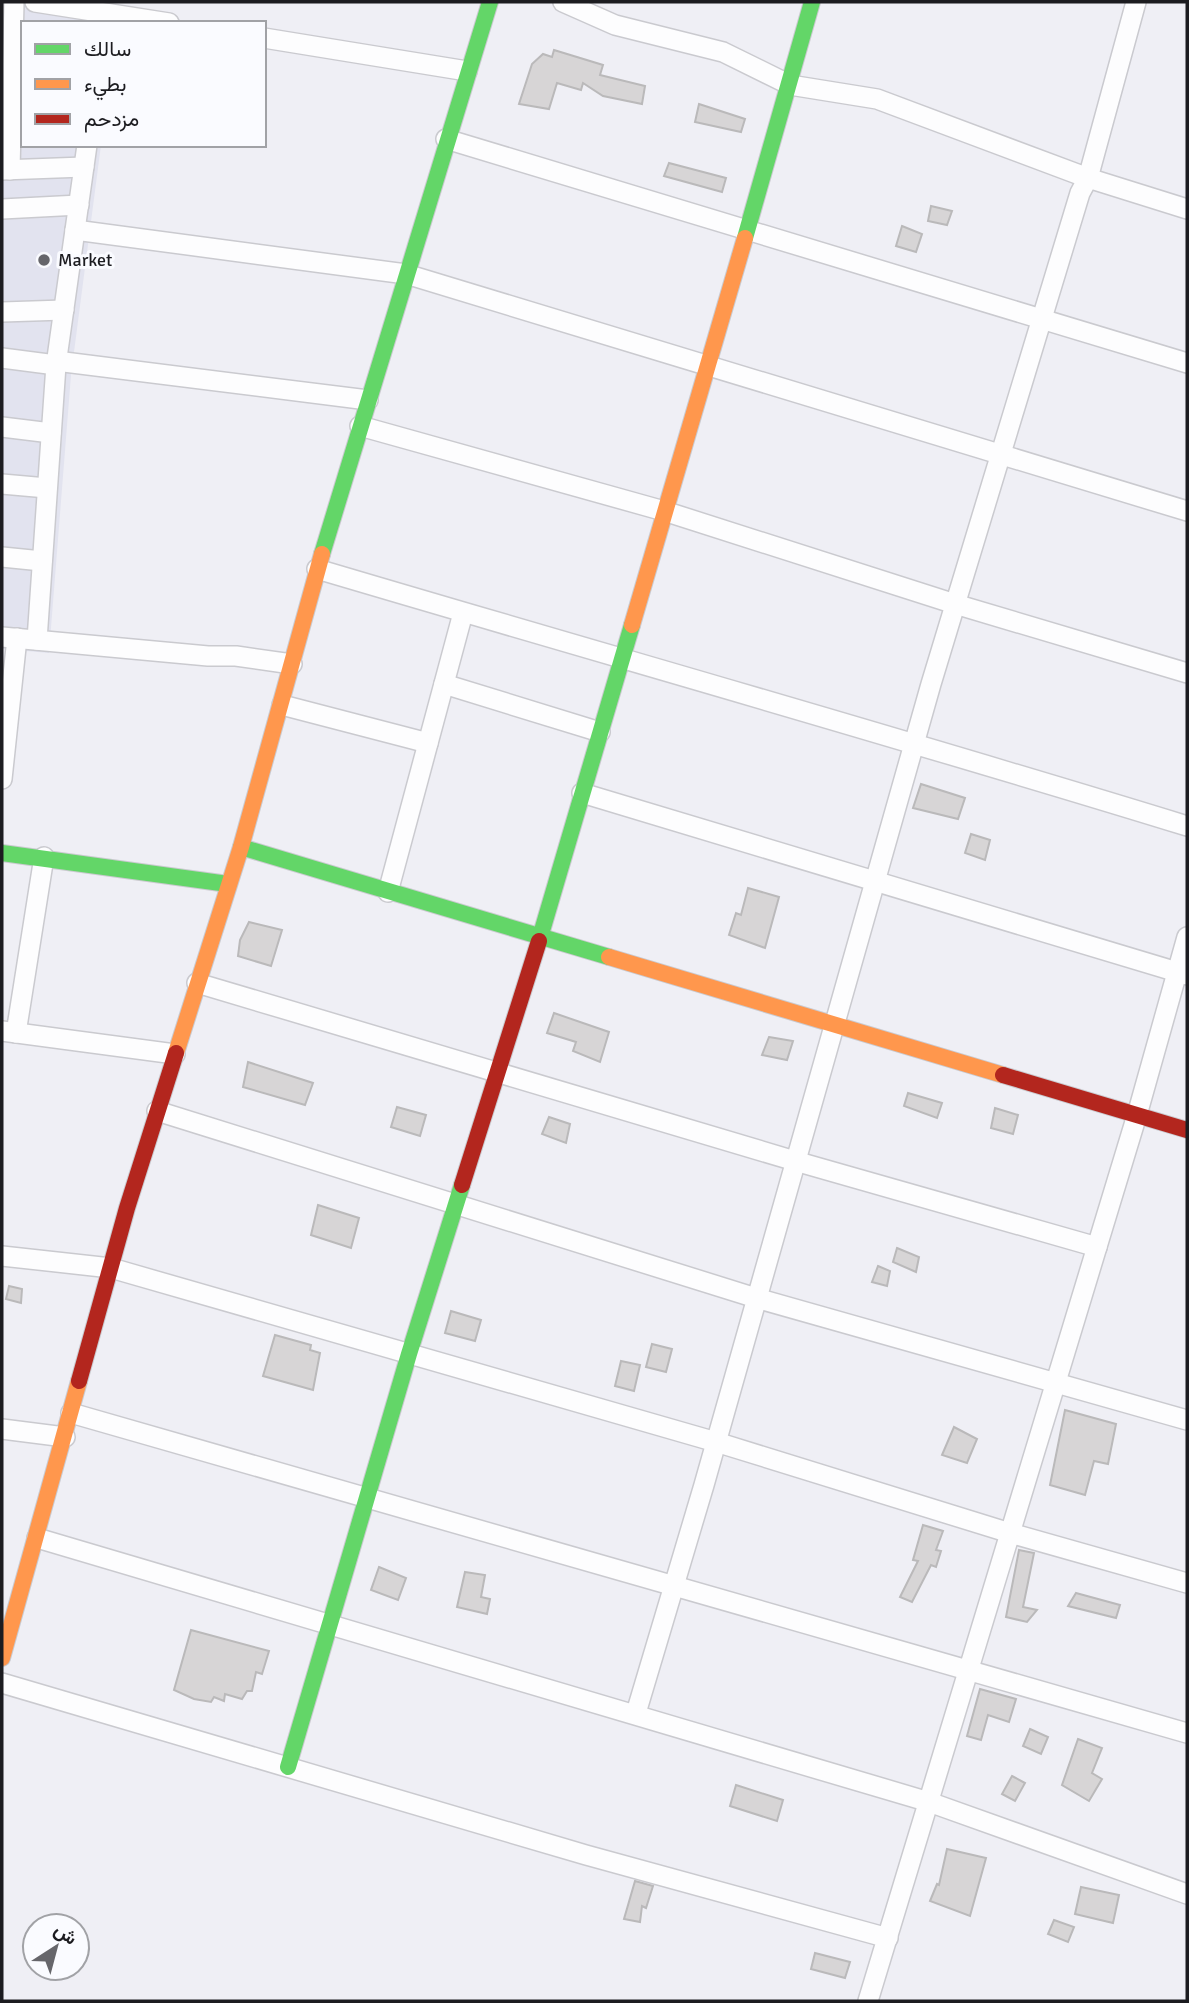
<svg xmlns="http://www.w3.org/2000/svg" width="1189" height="2003" font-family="Signika,Vazirmatn,sans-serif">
<rect width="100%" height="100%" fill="#efeff5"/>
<polygon fill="#e2e3ef" points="2,2 112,3 114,23 23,23 23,145 101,145 71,375 49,653 2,649"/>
<g fill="#d7d5d6" stroke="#bab9ba" stroke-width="2">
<polygon points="554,50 603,65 600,75 645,86 642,104 603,96 583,83 581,90 557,83 549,109 519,104 532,64 543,54 552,57"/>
<polygon points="699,104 745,119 741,132 695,122"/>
<polygon points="669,163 726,178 722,192 664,176"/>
<polygon points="931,206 952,211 947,225 928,221"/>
<polygon points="902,226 922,234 916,252 896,246"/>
<polygon points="921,784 965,798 958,819 913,808"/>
<polygon points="971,834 990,840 985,860 965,853"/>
<polygon points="748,888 779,897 765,948 729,935 736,913 741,915"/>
<polygon points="249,922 282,930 271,966 238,956 240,940"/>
<polygon points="554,1013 609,1032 600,1062 573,1051 576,1042 547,1033"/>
<polygon points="769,1037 793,1041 787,1060 762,1055"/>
<polygon points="248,1062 313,1083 305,1105 243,1087"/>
<polygon points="908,1093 942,1103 937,1118 904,1106"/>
<polygon points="397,1107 426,1115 420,1136 391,1127"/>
<polygon points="995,1108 1018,1115 1013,1134 991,1128"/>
<polygon points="549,1117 570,1124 566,1143 542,1134"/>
<polygon points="318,1205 359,1218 351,1248 311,1235"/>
<polygon points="897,1248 919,1257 916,1272 893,1262"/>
<polygon points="878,1266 890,1271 887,1286 872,1282"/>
<polygon points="9,1286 22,1289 21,1303 6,1299"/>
<polygon points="451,1311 481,1320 475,1341 445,1333"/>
<polygon points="275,1335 311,1345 310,1350 320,1353 313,1390 263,1376"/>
<polygon points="652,1344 672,1349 666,1372 646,1367"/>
<polygon points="621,1361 640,1365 634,1391 615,1386"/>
<polygon points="1065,1410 1116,1424 1108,1464 1094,1461 1085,1495 1050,1485"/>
<polygon points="954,1427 977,1439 967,1463 942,1455"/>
<polygon points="923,1525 943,1531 936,1550 941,1551 936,1567 931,1565 912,1602 900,1597 918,1561 913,1560"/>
<polygon points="1019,1550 1034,1553 1023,1607 1037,1610 1027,1622 1006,1617"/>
<polygon points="379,1567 406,1578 398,1600 371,1590"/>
<polygon points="465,1572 485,1575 481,1597 490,1599 487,1614 457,1607"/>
<polygon points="1076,1593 1120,1605 1116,1618 1068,1606"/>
<polygon points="191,1630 269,1651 262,1674 256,1672 252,1691 247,1691 242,1699 225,1694 224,1701 214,1697 211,1702 194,1699 174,1690"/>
<polygon points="980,1689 1016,1699 1009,1722 988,1715 981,1740 967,1736"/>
<polygon points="1030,1729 1048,1737 1041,1754 1023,1746"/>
<polygon points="1078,1739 1102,1748 1092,1773 1102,1779 1089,1801 1062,1785"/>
<polygon points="1012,1776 1025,1783 1015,1801 1002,1794"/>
<polygon points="736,1785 783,1800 777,1821 730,1806"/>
<polygon points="947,1849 986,1858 970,1916 930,1901 937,1884 939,1885"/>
<polygon points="635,1881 653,1886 646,1908 642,1906 640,1922 624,1919"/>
<polygon points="1081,1887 1119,1895 1113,1923 1075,1914"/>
<polygon points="1054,1920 1074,1927 1068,1942 1048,1934"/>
<polygon points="815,1953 850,1962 845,1978 811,1969"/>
</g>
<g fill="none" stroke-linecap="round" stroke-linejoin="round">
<defs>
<g id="street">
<polyline points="35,2 169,23"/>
<polyline points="563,2 615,25 723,52 790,85 877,99 1088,178 1187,209"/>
<polyline points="264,38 467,71"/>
<polyline points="446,139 1187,363"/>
<polyline points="2,170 84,167"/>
<polyline points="10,170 14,2"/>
<polyline points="2,209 79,205"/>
<polyline points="75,230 406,274 1187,511"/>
<polyline points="2,312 64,310"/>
<polyline points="2,358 56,365"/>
<polyline points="56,361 368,400"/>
<polyline points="360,426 664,511 955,604 1187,673"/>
<polyline points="2,427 51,433"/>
<polyline points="2,484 47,488"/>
<polyline points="2,557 42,561"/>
<path d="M 317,569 C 607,655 898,737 1187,826"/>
<polyline points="2,637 208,656 236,656 292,664"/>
<polyline points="37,640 56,365 87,145"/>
<polyline points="444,684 600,732"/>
<polyline points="282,705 428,743"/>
<polyline points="2,779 17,638"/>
<polyline points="582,793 1187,975"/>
<polyline points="388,892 463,613"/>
<polyline points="197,983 795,1161 1097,1247"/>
<polyline points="2,1031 175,1054"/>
<polyline points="16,1033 44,857"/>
<polyline points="157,1111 756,1298 1187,1420"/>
<polyline points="2,1256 111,1268 716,1442 1010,1533 1187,1583"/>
<polyline points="71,1413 1187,1733"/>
<polyline points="2,1429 65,1437"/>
<polyline points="37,1538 929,1802 1187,1894"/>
<polyline points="2,1683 586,1855 888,1938"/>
<polyline points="636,1713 704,1485 931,684 1080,193 1088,178 1136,2"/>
<polyline points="868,2001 1137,1115 1187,937"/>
</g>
<g id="fast">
<polyline points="745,238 812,2"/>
<polyline points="322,554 490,2"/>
<polyline points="241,847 609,957"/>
<polyline points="2,853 228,884"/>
<polyline points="539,941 632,625"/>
<polyline points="288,1767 409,1354 462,1185"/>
</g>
<g id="slow">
<polyline points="632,625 745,238"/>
<polyline points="609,957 1003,1075"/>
<polyline points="176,1053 241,847 322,554"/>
<polyline points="2,1658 79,1381"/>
</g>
<g id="jam">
<polyline points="1003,1075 1187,1130"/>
<polyline points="462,1185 539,941"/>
<polyline points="79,1381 127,1208 176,1053"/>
</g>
</defs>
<use href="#street" stroke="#cacacf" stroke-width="22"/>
<use href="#fast" stroke="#cacacf" stroke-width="18"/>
<use href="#slow" stroke="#cacacf" stroke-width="18"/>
<use href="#jam" stroke="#cacacf" stroke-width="18"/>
<use href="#street" stroke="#fdfdfe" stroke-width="19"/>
<use href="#fast" stroke="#63d668" stroke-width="16"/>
<use href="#slow" stroke="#ff974d" stroke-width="16"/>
<use href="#jam" stroke="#b3261e" stroke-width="16"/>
</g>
<circle fill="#66666b" stroke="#fafbff" stroke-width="2.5" cx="44" cy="260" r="7"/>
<g text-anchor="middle" stroke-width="6" stroke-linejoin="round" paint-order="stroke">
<g font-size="18" fill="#1c1c20" stroke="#fafbff" text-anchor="start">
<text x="58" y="266">Market</text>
</g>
</g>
<rect width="1189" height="2003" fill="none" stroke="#1c1c20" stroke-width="7"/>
<rect x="21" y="21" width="245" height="126" fill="#fafbff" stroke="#a1a2a6" stroke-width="2"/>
<rect x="35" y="44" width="35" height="10" fill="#63d668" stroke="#a1a2a6" stroke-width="2"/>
<text x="84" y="56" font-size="21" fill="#1c1c20">سالك</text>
<rect x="35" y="79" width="35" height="10" fill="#ff974d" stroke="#a1a2a6" stroke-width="2"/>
<text x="84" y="91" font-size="21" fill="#1c1c20">بطيء</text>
<rect x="35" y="114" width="35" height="10" fill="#b3261e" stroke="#a1a2a6" stroke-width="2"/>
<text x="84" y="126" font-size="21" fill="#1c1c20">مزدحم</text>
<g transform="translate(56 1947) rotate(36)"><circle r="33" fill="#fafbff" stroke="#a1a2a6" stroke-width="2"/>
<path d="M0-5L12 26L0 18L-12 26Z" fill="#66666b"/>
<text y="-10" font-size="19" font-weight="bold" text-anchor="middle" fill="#1c1c20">ش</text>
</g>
</svg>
